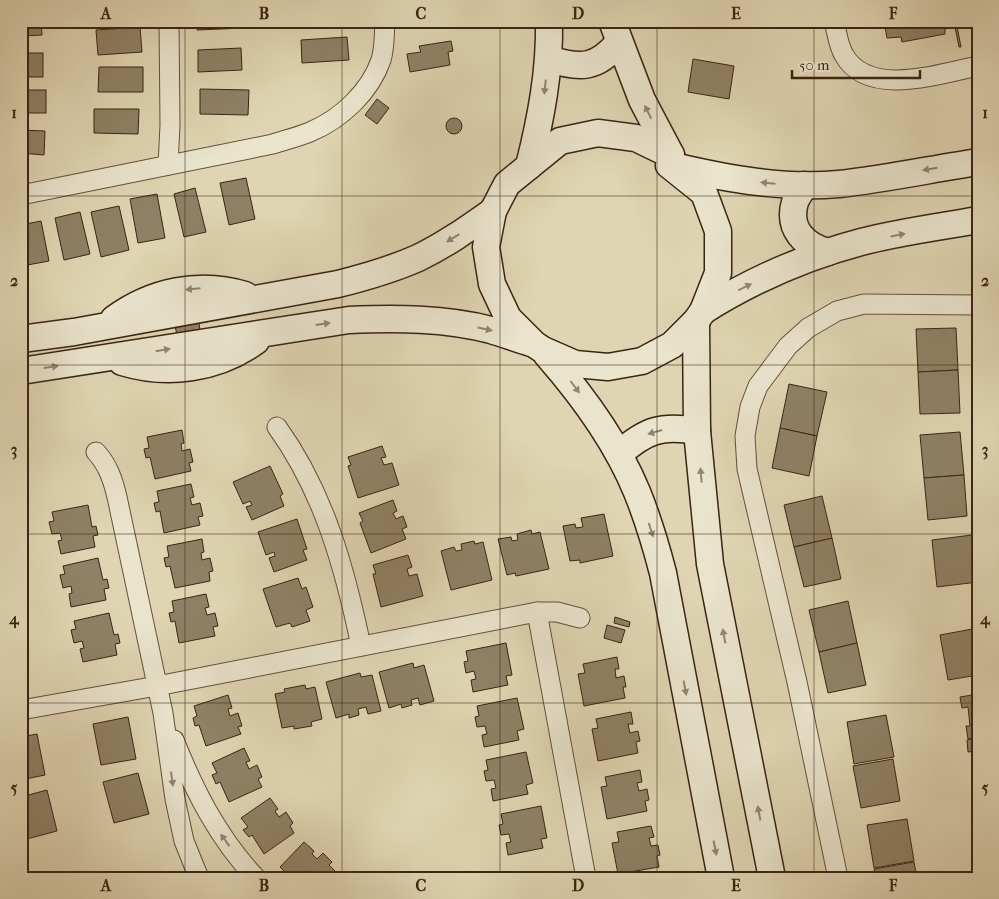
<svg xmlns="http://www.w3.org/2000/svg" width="999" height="899" font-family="'IM FELL French Canon',serif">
<rect width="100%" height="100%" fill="#dfd5b2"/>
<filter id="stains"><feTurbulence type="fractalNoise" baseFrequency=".004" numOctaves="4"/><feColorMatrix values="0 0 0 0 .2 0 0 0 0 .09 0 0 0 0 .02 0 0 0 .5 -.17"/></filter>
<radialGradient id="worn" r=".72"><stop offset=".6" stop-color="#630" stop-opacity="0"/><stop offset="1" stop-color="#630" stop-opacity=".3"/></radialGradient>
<g fill="#8f8166" stroke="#392513">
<polygon points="21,21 41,21 42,35 21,36"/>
<polygon points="197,21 244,21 245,28 197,30"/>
<polygon points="884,21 956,21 961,47 959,47 955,27 945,29 945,34 902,42 901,37 887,38"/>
<polygon points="140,27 142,52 98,55 96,30"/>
<polygon points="347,37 349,60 302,63 301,40"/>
<polygon points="451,41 453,51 448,52 450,65 410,72 407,54 421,52 419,46"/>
<polygon points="241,48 242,70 198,72 198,50"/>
<rect x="21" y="53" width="22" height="24"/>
<polygon points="693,59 734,66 729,99 688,92"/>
<polygon points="99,67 143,67 143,92 98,92"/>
<polygon points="200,89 249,90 248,115 200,114"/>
<rect x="21" y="90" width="25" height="23"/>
<polygon points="377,99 389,108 377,124 365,115"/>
<polygon points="94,109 139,109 138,134 94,133"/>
<circle cx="454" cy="126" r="8"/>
<polygon points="21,130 45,131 44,155 21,153"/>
<polygon points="246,178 255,219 229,225 220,183"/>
<polygon points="195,188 206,232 184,237 174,194"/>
<polygon points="157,194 165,238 138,243 130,199"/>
<polygon points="119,206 129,250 101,257 91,212"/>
<polygon points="80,212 90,254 64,260 55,218"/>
<polygon points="41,221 49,261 22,266 21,225"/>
<polygon points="197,311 201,336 178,340 173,316"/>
<polygon points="956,328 958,370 918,372 916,329"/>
<polygon points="958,370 960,413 920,414 918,372"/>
<polygon points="789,384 827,392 817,436 780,428"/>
<polygon points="780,428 817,436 809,476 772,468"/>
<polygon points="182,430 184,443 181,444 182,451 190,449 193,462 189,463 191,471 155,479 150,457 146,458 144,449 149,448 147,437"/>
<polygon points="960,432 964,475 924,478 920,435"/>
<polygon points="382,446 386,457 381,458 384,465 392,463 399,485 358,498 348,466 351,465 348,457"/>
<polygon points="270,466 283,494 280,496 284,506 252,520 246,507 252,505 250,501 243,504 233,482"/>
<polygon points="964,475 967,516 928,520 924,478"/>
<polygon points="191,484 194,497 190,498 192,505 200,503 203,516 198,517 200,525 164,533 160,511 156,512 154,503 159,502 157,491"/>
<polygon points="822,496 832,538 794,547 784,505"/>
<polygon points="393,500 397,511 393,513 396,519 403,516 407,527 402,529 406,539 371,553 360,523 363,521 359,513"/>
<polygon points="88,505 92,527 96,526 98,535 93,536 95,547 61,554 58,541 62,540 60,533 52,534 49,522 54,521 52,512"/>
<polygon points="604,514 613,556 580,563 580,560 570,561 563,526 575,524 576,528 583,527 581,518"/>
<polygon points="297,519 307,549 303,550 307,560 274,572 269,558 275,556 274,552 266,555 258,532"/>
<polygon points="531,530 532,534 540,532 549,569 516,576 515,573 507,575 498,539 511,537 512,541 518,540 517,534"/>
<polygon points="972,535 978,582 937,587 932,540"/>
<polygon points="832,538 841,579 804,587 794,547"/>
<polygon points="202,539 204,552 201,553 202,560 210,558 213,571 209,572 210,581 175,588 170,566 166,567 164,558 169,557 167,546"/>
<polygon points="474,541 475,544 483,542 492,580 451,590 441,551 454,547 456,551 462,550 461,544"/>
<polygon points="408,555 412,567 407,569 409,576 417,574 423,596 381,607 373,574 376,574 373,565"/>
<polygon points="98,558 103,580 107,579 109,588 104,589 106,600 71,607 69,594 72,593 71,586 63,588 60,575 65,574 63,566"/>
<polygon points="298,578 302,589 306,587 313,607 306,610 310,621 292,627 290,623 276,627 263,589"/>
<polygon points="206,594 209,607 205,608 207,615 215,613 218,626 213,627 215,636 179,643 175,621 171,622 169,613 174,612 172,601"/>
<polygon points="848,601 857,643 819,652 809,610"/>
<polygon points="109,613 114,635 118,634 120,643 115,644 117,655 83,662 80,649 84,648 82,641 74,643 71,630 76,629 74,621"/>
<polygon points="615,617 630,622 629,627 614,623"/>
<polygon points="607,625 625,630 621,643 604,638"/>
<polygon points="978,628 978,675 948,680 940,635"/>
<polygon points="506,643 512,675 506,676 508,685 473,692 471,680 476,679 474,671 466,673 464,662 468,661 466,651"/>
<polygon points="857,643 866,685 828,693 819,652"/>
<polygon points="25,652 27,665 23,666 25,674 21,675 21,653"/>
<polygon points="617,657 619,669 615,669 616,678 624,676 626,687 623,687 625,698 584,706 578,674 585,673 583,664"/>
<polygon points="413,663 414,668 424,665 434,701 420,705 418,698 411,700 412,705 402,708 401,704 389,708 379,672"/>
<polygon points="360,673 361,677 372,675 381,711 368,714 366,707 358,709 359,715 349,718 349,714 336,718 326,682"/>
<polygon points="305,685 306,689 315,687 322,719 311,722 312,726 294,729 294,726 282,728 275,694 285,692 284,689"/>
<polygon points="978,694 978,737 968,739 966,726 970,726 968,707 962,708 960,697"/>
<polygon points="228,695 232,708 228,709 230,716 238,713 242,726 238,727 241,734 206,746 199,725 195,726 193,718 197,716 194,706"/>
<polygon points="517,698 524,729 517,731 519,740 484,747 482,735 487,734 485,726 477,727 475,717 479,716 477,706"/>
<polygon points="631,712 633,724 628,724 630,733 638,731 640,741 636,742 638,753 598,761 592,729 598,728 596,719"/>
<polygon points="886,715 894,757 854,764 847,722"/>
<polygon points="128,717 136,759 101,765 93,724"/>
<polygon points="37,734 45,775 21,780 21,737"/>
<polygon points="978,738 978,782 975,782 973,770 977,769 975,751 968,752 967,740"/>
<polygon points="244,748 250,761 246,762 249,769 257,765 262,777 258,779 262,787 229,802 220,782 216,784 212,775 217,773 212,763"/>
<polygon points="526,752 533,783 526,785 528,794 493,801 491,789 496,788 494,780 486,781 484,771 488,770 486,760"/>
<polygon points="893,759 900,801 861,808 853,766"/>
<polygon points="640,770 642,782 637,783 639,791 647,789 649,800 645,801 647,811 607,819 601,787 607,786 605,777"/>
<polygon points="138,773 149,814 114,823 103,782"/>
<polygon points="47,790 57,831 23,840 21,797"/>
<polygon points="270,798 278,809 275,811 279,817 286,812 293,823 290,826 294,833 264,854 252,835 249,837 243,830 248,827 241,818"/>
<polygon points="978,798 978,809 976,809 973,799"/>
<polygon points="541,806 547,838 541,839 543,848 508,855 506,843 511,842 509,834 501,835 499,825 503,824 501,814"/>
<polygon points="907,819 914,861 874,868 867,825"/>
<polygon points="651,826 654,837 649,838 651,846 658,845 660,855 657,856 659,867 618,874 612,843 619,842 617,832"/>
<polygon points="304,842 314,851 312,854 317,859 323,853 332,862 329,865 335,871 329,878 286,878 288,875 280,867"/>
<polygon points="914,862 917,878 876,878 874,869"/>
</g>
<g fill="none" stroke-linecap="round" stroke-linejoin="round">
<defs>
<g id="street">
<path d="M 834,21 C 837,32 838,45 844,55 C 868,98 939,74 978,66"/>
<polyline points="168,165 170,125 169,21"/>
<path d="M 21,195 L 273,144 C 285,140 298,137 310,132 C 341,119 370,92 381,60 C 385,47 384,34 385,21"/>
<path d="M 277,427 C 324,492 345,569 361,646"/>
<path d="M 96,452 C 108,465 113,480 117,497 L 163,713 L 175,799 L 184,841 L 199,878"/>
<polyline points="537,612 586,878"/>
<polyline points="21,710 157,686 537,612 557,612 580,618"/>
<path d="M 174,740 C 194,790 218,838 256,878"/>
<polyline points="838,878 797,682 747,469 745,436 750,407 758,386 788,346 808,328 837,311 864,304 978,305"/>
</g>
<g id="secondary">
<polyline points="612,21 642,100 671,155"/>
<path d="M 549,59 C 580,69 597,69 619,42"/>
<polygon points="598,133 636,138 671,155 669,165 704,193 718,231 718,273 703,311 696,321 672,345 642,361 608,367 575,364 543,350 534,344 508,318 492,284 486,247 493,211 507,184 560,141"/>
<path d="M 529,166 C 541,118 550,71 549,21"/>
<path d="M 677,167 C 729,179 784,189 839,184 C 885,179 932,169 978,162"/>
<path d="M 804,185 C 802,191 797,196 795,202 C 787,229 805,246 828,252"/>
<path d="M 703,311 C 752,280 805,257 861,242 C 899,232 939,227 978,220"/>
<path d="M 114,319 C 152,291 200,281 245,295"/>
<polyline points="696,321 697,431 710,564 772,878"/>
<path d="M 21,339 L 74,332 L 338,284 C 366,277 393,269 418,258 C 445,245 469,228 493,211"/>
<path d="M 547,355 C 583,396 616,441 637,492 C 648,519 656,546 663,573 L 721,878"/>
<path d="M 122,362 C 168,376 217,369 256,341"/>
<path d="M 21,371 L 349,320 C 396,318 445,318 491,330 C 504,334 518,339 531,343"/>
<path d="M 619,454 C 646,430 661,425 697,431"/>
</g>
</defs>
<use href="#street" stroke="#62513b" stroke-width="21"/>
<use href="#secondary" stroke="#392513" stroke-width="29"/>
<use href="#street" stroke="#eae4cd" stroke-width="19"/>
<use href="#secondary" stroke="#eae4cd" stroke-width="26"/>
</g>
<defs><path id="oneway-solid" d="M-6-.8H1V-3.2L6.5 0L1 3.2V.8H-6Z" transform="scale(1.25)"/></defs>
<g fill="#928470">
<use href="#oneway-solid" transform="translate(545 87) rotate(96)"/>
<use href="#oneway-solid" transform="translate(648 112) rotate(-116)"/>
<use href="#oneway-solid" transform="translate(930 169) rotate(171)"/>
<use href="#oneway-solid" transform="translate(768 183) rotate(-175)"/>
<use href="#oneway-solid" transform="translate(898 235) rotate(-11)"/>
<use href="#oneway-solid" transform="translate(453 238) rotate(149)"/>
<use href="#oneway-solid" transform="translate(745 287) rotate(-26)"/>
<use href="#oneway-solid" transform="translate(193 289) rotate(175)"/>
<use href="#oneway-solid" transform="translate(323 324) rotate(-8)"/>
<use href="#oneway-solid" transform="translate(485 329) rotate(12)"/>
<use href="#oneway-solid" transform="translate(163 350) rotate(-9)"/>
<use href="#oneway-solid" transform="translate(51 367) rotate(-8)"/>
<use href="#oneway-solid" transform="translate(575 387) rotate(53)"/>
<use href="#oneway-solid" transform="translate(655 432) rotate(164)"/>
<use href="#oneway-solid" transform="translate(701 475) rotate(-95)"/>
<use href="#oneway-solid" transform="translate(651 530) rotate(72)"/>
<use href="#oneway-solid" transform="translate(724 636) rotate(-101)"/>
<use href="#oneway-solid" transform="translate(685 688) rotate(79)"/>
<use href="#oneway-solid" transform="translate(172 779) rotate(82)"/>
<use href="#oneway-solid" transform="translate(759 813) rotate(-101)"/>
<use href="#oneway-solid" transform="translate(225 840) rotate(-126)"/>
<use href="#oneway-solid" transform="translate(715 848) rotate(79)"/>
</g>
<path fill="none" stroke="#392513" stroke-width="1" stroke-opacity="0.55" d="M 185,21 L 185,878M 342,21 L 342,878M 500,21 L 500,878M 657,21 L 657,878M 814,21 L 814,878M 21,196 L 978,196M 21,365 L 978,365M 21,534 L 978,534M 21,703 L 978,703"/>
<rect width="999" height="899" fill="none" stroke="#dfd5b2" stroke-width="55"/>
<path d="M792 70v8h128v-8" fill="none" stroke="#392513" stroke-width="2.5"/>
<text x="799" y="70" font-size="15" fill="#392513" stroke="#eae4cd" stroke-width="4" paint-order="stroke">50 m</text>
<rect x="28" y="28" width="944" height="844" fill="none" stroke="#392513" stroke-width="2"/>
<g font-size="16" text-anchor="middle" font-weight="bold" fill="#392513">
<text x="106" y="19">A</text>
<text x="264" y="19">B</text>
<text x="421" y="19">C</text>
<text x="578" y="19">D</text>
<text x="736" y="19">E</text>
<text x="893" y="19">F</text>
<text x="14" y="118">1</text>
<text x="985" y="118">1</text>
<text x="14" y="286">2</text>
<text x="985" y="286">2</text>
<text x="14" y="455">3</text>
<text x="985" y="455">3</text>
<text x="14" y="624">4</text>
<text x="985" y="624">4</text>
<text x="14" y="793">5</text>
<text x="985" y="793">5</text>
<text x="106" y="891">A</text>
<text x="264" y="891">B</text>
<text x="421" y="891">C</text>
<text x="578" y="891">D</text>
<text x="736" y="891">E</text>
<text x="893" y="891">F</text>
</g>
<rect width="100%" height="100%" filter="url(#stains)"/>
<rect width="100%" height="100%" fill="url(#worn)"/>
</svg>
